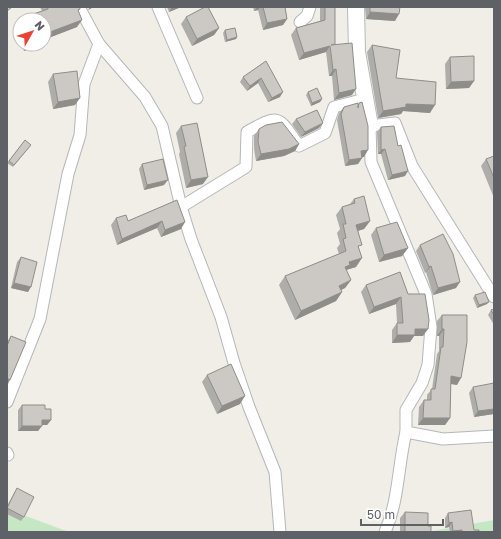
<svg xmlns="http://www.w3.org/2000/svg" width="501" height="539" font-family="'Golos Text',sans-serif">
<rect width="100%" height="100%" fill="#f0eee7"/>
<g fill="#c5e7c4">
<polygon points="7,509 69,532 7,532"/>
<polygon points="494,520 494,532 427,532"/>
</g>
<g fill="none" stroke-linecap="round" stroke-linejoin="round">
<defs>
<g id="street">
<polyline points="79,7 99,44 145,97 162,126 181,207 191,239 221,317 234,363 249,407 275,472 280,532"/>
<polyline points="158,7 197,98"/>
<polyline points="300,22 307,16 310,7"/>
<path d="M 181,207 L 246,167 L 247,132 C 280,113 278,116 299,146 L 325,133 L 334,107 L 365,99"/>
<polyline points="494,297 412,166 395,123 370,126 371,162 426,294 431,327 428,365 422,383 406,410 406,432 443,439 494,436"/>
<polyline points="7,402 40,319 68,174 80,135 84,84 99,44"/>
<polyline points="7,453 8,455"/>
<path d="M 385,532 C 399,500 398,465 406,432"/>
</g>
<polyline id="secondary" points="356,7 357,52 370,126"/>
</defs>
<use href="#street" stroke="#b4b7bb" stroke-width="13"/>
<use href="#secondary" stroke="#b5b9be" stroke-width="18"/>
<use href="#street" stroke="#fff" stroke-width="11"/>
<use href="#secondary" stroke="#fff" stroke-width="16"/>
</g>
<g fill="#afada9">
<polygon points="40,7 80,7 80,9 78,11 77,27 51,37 46,43 44,44 44,20 20,20 20,41 14,26 19,19 42,11"/>
<polygon points="167,7 181,7 169,12"/>
<polygon points="253,7 285,7 287,19 283,25 263,30 258,10 254,11"/>
<polygon points="320,7 335,7 335,45 352,95 334,100 332,76 329,76 326,52 299,60 291,35 296,28 320,21"/>
<polygon points="365,7 400,7 395,21 366,19"/>
<polygon points="186,17 219,28 214,35 192,46 181,24"/>
<polygon points="225,30 237,37 236,39 225,42 223,33"/>
<polygon points="21,44 44,44 24,51"/>
<polygon points="372,45 396,78 430,113 403,111 401,114 378,118 367,52"/>
<polygon points="450,57 474,81 469,88 446,89 445,64"/>
<polygon points="266,61 280,97 268,102 258,83 247,91 240,82 243,77"/>
<polygon points="53,74 75,105 53,109 48,82"/>
<polygon points="308,92 322,99 320,102 311,106 306,95"/>
<polygon points="359,103 364,157 362,157 362,158 358,164 345,166 337,120 339,113 344,107 358,105"/>
<polygon points="296,119 319,128 301,137 292,124"/>
<polygon points="181,126 203,184 186,188 179,154 180,152 176,133"/>
<polygon points="381,127 398,146 405,176 388,180 381,154 378,154 377,132"/>
<polygon points="259,129 299,144 295,151 284,156 256,161 254,149 254,136"/>
<polygon points="25,140 31,145 13,167 7,163"/>
<polygon points="494,156 494,198 481,166 486,159"/>
<polygon points="142,164 164,185 144,190 139,169"/>
<polygon points="354,199 370,221 364,229 358,231 359,248 356,267 346,270 351,280 345,288 341,290 342,292 336,301 295,320 279,285 285,276 339,254 337,248 340,244 337,233 340,229 336,215 342,207 350,204"/>
<polygon points="177,200 181,229 161,237 157,228 117,245 111,225 116,218 128,221"/>
<polygon points="376,228 408,248 402,256 379,262 371,235"/>
<polygon points="420,245 456,288 433,295 426,272 425,273 416,251"/>
<polygon points="21,257 28,292 11,288 17,262"/>
<polygon points="400,272 423,336 414,336 410,342 392,343 392,330 397,323 396,304 369,314 361,292 366,285"/>
<polygon points="475,295 487,304 477,308 473,298"/>
<polygon points="494,309 494,325 488,315 491,310"/>
<polygon points="442,315 457,385 451,384 450,418 445,425 418,425 419,407 424,400 427,400 427,395 432,389 437,354 439,351 439,336 437,336 437,321"/>
<polygon points="11,336 7,384 7,342"/>
<polygon points="207,375 240,404 217,414 202,382"/>
<polygon points="473,387 494,414 474,417 469,393"/>
<polygon points="22,405 45,409 51,420 47,425 42,425 38,431 18,431 18,410"/>
<polygon points="17,488 24,517 21,521 7,514 7,506 14,493"/>
<polygon points="405,512 428,526 431,532 400,532 400,518"/>
<polygon points="448,513 474,530 479,532 450,532 449,527 445,528 445,518"/>
</g>
<g fill="#8f8d89">
<polygon points="90,7 94,7 88,10"/>
<polygon points="172,7 181,7 169,12"/>
<polygon points="257,7 260,7 258,10 254,11"/>
<polygon points="370,12 399,14 395,21 366,19"/>
<polygon points="287,19 283,25 263,30 267,23"/>
<polygon points="82,20 77,27 51,37 46,43 44,44 44,39 50,32"/>
<polygon points="219,28 214,35 192,46 197,39"/>
<polygon points="237,37 236,39 225,42 227,40"/>
<polygon points="28,44 44,44 24,51"/>
<polygon points="330,46 326,52 299,60 304,53"/>
<polygon points="336,69 332,76 329,76 333,70"/>
<polygon points="261,78 258,83 247,91 250,86"/>
<polygon points="474,81 469,88 446,89 451,82"/>
<polygon points="356,89 352,95 334,100 339,93"/>
<polygon points="283,92 280,97 268,102 272,98"/>
<polygon points="80,98 75,105 53,109 58,102"/>
<polygon points="322,99 320,102 311,106 312,103"/>
<polygon points="406,104 435,105 430,113 403,111 401,114 378,118 383,111"/>
<polygon points="323,123 319,128 301,137 305,132"/>
<polygon points="299,144 295,151 284,156 256,161 261,154"/>
<polygon points="385,149 381,154 378,154 381,150"/>
<polygon points="368,150 364,157 357,158 361,151"/>
<polygon points="362,158 358,164 345,166 349,160"/>
<polygon points="408,171 405,176 388,180 392,175"/>
<polygon points="208,177 203,184 186,188 191,180"/>
<polygon points="168,180 164,185 144,190 147,185"/>
<polygon points="162,221 157,228 117,245 122,239"/>
<polygon points="370,221 364,229 350,233 356,225"/>
<polygon points="185,222 181,229 161,237 165,230"/>
<polygon points="408,248 402,256 379,262 384,255"/>
<polygon points="362,258 356,267 346,270 339,276 349,262"/>
<polygon points="431,266 426,272 425,273 429,267"/>
<polygon points="351,280 345,288 333,294 339,286"/>
<polygon points="460,282 456,288 433,295 438,288"/>
<polygon points="14,283 31,287 28,292 11,288"/>
<polygon points="342,292 336,301 295,320 301,311"/>
<polygon points="401,297 396,304 369,314 374,307"/>
<polygon points="489,302 487,304 477,308 479,305"/>
<polygon points="415,329 428,329 423,336 414,336 410,342 392,343 397,335"/>
<polygon points="442,329 444,329 439,336 437,336"/>
<polygon points="451,376 461,378 457,385 446,383"/>
<polygon points="7,378 10,380 7,384"/>
<polygon points="245,396 240,404 217,414 222,406"/>
<polygon points="494,409 494,414 474,417 478,411"/>
<polygon points="423,418 450,418 445,425 418,425"/>
<polygon points="42,420 51,420 47,425 38,425"/>
<polygon points="22,426 42,426 38,431 18,431"/>
<polygon points="452,522 449,527 445,528 449,523"/>
<polygon points="462,530 460,532 453,532 453,531"/>
</g>
<g fill="#ccc9c4" stroke="#8f8d89">
<polygon points="7,7 11,7 11,8 7,11"/>
<polygon points="48,7 80,7 80,9 78,10 82,20 50,32 51,36 44,39 44,20 20,20 20,22 19,19 48,9"/>
<polygon points="205,7 208,7 219,28 197,39 186,17"/>
<polygon points="263,7 285,7 287,19 267,23"/>
<polygon points="325,7 335,7 335,44 331,45 352,43 356,89 339,93 336,69 333,70 330,46 304,53 296,28 325,20"/>
<polygon points="370,7 400,7 399,14 370,12"/>
<polygon points="235,28 237,37 227,40 225,30"/>
<polygon points="372,45 400,50 396,78 436,82 435,105 406,104 406,107 383,111"/>
<polygon points="474,56 474,81 451,82 450,57"/>
<polygon points="266,61 283,92 272,98 261,78 250,86 243,77"/>
<polygon points="77,71 80,98 58,102 53,74"/>
<polygon points="317,88 322,99 312,103 308,92"/>
<polygon points="362,102 368,126 368,150 361,151 362,158 349,160 341,114 344,107 358,103 358,108 359,103"/>
<polygon points="317,110 323,123 305,132 296,119"/>
<polygon points="282,122 299,144 289,149 261,154 258,142 259,129 266,125"/>
<polygon points="197,123 208,177 191,180 184,147 186,146 181,126"/>
<polygon points="394,126 398,146 401,145 408,171 392,175 385,149 381,150 381,127"/>
<polygon points="25,140 31,145 14,165 9,161"/>
<polygon points="494,156 494,178 486,159"/>
<polygon points="163,159 168,180 147,185 142,164"/>
<polygon points="364,196 370,221 356,225 362,245 358,246 362,258 349,262 350,265 345,267 351,280 339,286 342,292 301,311 285,276 346,251 343,239 346,238 343,224 346,224 342,207 355,203 354,199"/>
<polygon points="177,200 185,222 165,230 162,221 122,239 116,218 126,215 128,221"/>
<polygon points="397,222 408,248 384,255 376,228"/>
<polygon points="443,234 453,254 460,282 438,288 431,266 429,267 420,245"/>
<polygon points="21,257 37,262 31,287 14,283"/>
<polygon points="400,272 408,294 425,294 429,320 428,329 415,329 415,335 397,335 397,323 403,323 401,297 374,307 366,285"/>
<polygon points="485,292 489,302 479,305 475,295"/>
<polygon points="494,309 494,315 491,310"/>
<polygon points="442,315 467,315 467,342 461,378 451,376 450,418 423,418 424,400 431,400 431,389 435,389 441,347 443,347 444,329 442,329"/>
<polygon points="11,336 26,342 10,380 7,378 7,346"/>
<polygon points="231,364 245,396 222,406 207,375"/>
<polygon points="494,383 494,409 478,411 473,387"/>
<polygon points="22,405 45,405 45,409 51,409 51,420 42,420 42,426 22,426"/>
<polygon points="17,488 34,497 24,517 7,508"/>
<polygon points="471,510 474,530 479,530 479,532 462,532 462,530 453,531 452,522 449,523 448,513"/>
<polygon points="405,512 428,513 428,526 431,526 431,532 405,532"/>
</g>
<rect width="501" height="539" fill="none" stroke="#5e6267" stroke-width="16"/>
<g transform="translate(32 32) rotate(51)"><circle r="19" fill="#ffffff" stroke="#bfc0c2"/>
<path d="M0-3L7 15L0 10L-7 15Z" fill="#e74236"/>
<text y="-6" font-size="11" font-weight="bold" text-anchor="middle" fill="#5e6267">N</text>
</g>
<path d="M361 519v6h82v-6" fill="none" stroke="#5e6267" stroke-width="2"/>
<text x="367" y="519" font-size="12" fill="#5e6267" stroke="#ffffff" stroke-width="3" paint-order="stroke">50 m</text>
</svg>
